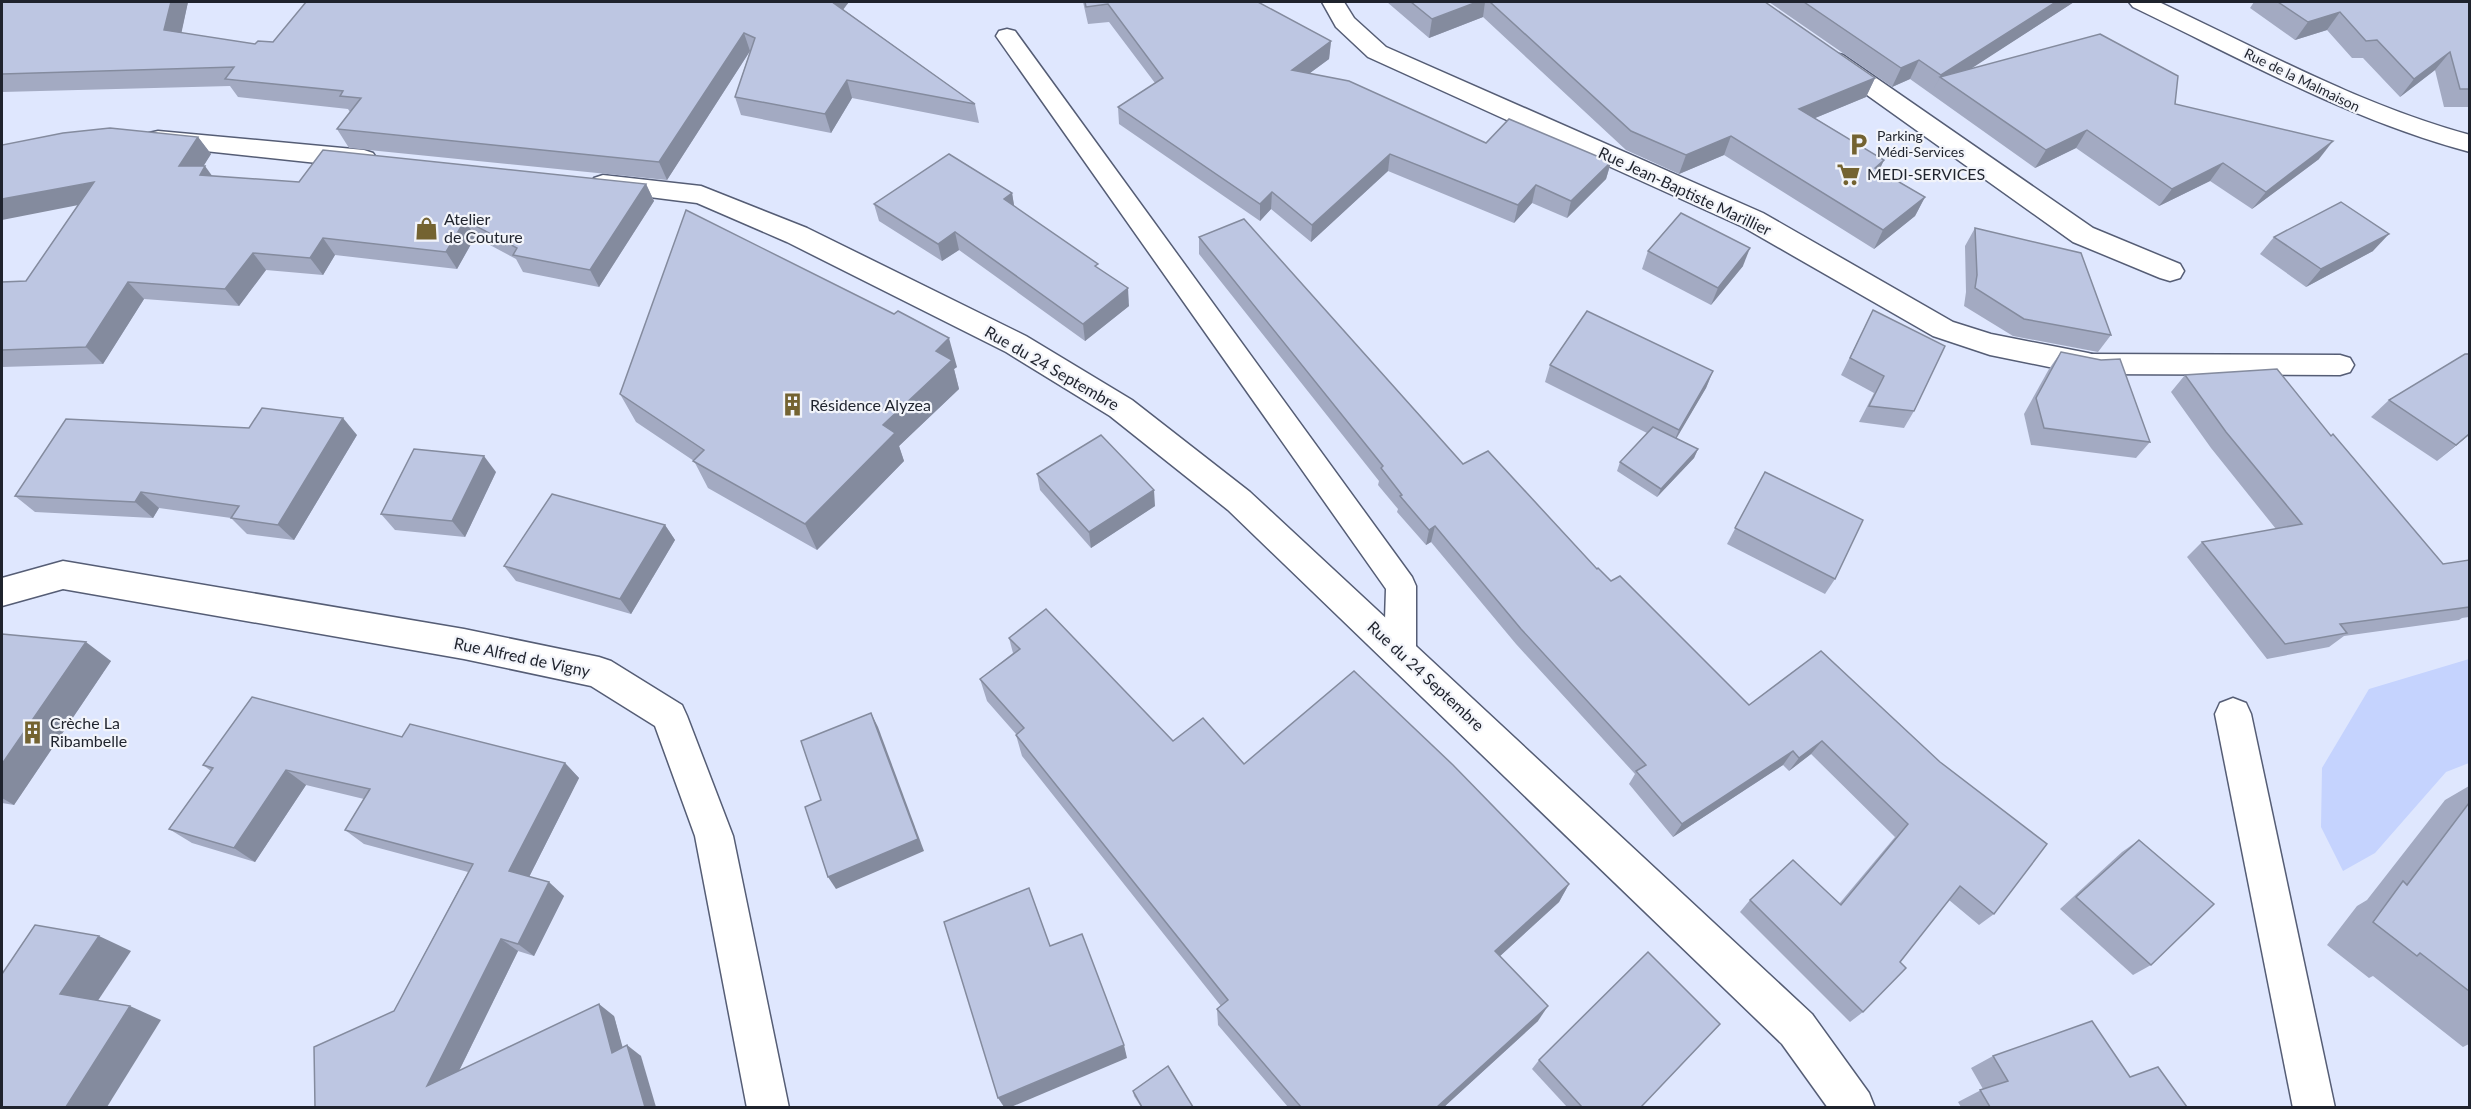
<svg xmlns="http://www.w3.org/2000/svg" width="2471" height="1109" font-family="Lato,sans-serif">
<rect width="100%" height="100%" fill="#dfe7fe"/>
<polygon fill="#c5d3fe" points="2469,659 2469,763 2446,772 2375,853 2343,871 2321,827 2322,768 2369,689"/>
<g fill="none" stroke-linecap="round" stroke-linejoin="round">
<defs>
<g id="lane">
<polygon points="1007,29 1015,31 1412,577 1416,586 1416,651 1411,661 1400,665 1389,661 1384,651 1386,589 996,36 999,31"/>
<polygon points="2088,354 2340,355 2350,358 2354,365 2350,372 2340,375 2088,374 2078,371 2074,364 2078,357"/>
</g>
<g id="street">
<polygon points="1322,2 1344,2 1354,18 1386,47 1763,213 1953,322 1991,334 2088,353 2099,356 2103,364 2099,372 2088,375 1990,355 1933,336 1743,227 1368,57 1336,27"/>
<path d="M 2129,2 L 2159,2 C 2261,50 2360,105 2470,135 L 2470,152 C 2350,120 2244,60 2133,7 Z"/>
<polygon points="1834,53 1843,55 2093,228 2180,264 2184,271 2180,278 2170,281 2160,278 2073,242 1825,65 1822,60 1825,55"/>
<polygon points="63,561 464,629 599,657 611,661 682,705 687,716 733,836 789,1108 747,1108 695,836 655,726 591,686 464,659 63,589 2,606 2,578"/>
<polygon points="2233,698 2246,703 2251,714 2335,1108 2293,1108 2215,714 2220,703"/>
</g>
<g id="secondary">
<polygon points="158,131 364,150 373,153 377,159 373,165 364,168 149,145 145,139 149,133"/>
<polygon points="603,175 701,186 807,228 1026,336 1132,400 1250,492 1812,1014 1869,1093 1875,1108 1828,1108 1782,1044 1228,510 1110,416 1006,352 787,242 697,203 594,190 590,184 594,178"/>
</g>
</defs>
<use href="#lane" stroke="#555d75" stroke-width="3"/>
<use href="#street" stroke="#555d75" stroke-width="3"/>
<use href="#secondary" stroke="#555d75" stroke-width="3"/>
<use href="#lane" fill="#fff" fill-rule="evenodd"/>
<use href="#street" fill="#fff" fill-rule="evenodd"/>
<use href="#secondary" fill="#fff" fill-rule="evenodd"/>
</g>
<g fill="#a3aac2">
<polygon points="2,2 188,2 181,33 255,44 273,42 843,9 975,104 979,123 852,98 831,133 741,115 735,97 750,51 667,180 349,148 337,129 350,112 348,109 238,97 230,86 2,92"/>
<polygon points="1083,2 1258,2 1331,41 1329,59 1310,73 1486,143 1611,162 1606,179 1567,218 1532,203 1514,223 1388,171 1311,242 1271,209 1260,221 1119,124 1118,107 1155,83 1109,22 1088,24"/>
<polygon points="1387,2 1765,2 1875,78 1866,97 1815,118 1884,160 1879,170 1925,197 1915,216 1874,249 1724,155 1679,174 1626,150 1483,17 1429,38"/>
<polygon points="1769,2 2074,2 1971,68 2175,104 2319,159 2252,209 2210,181 2159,206 2076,148 2035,168 1910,79 1892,87"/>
<polygon points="2254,2 2469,2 2469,107 2444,107 2435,70 2400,97 2363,58 2352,58 2327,30 2295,40 2250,8"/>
<polygon points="198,137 211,154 203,166 212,176 299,182 646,184 654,201 599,287 523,272 516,259 475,237 457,269 335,255 323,275 266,270 239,306 144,299 103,364 2,367 2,282 26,281 78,205"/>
<polygon points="1012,193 1014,206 1099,269 1129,306 1085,341 959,250 942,261 879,221 874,204"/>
<polygon points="1975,228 2111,335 2098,352 2013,336 1964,306 1966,292 1965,246"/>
<polygon points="1199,237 1463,464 1597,569 1749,705 1821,651 1994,914 1979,925 1949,900 1900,962 1863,1012 1850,1022 1740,912 1750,900 1839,904 1895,837 1811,754 1789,771 1783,765 1673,837 1629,784 1635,774 1516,644 1431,542 1426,545 1397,512 1398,509 1378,485 1379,481 1199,254"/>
<polygon points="2274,237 2373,251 2306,287 2260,254"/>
<polygon points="1648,251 1743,266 1711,305 1642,269"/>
<polygon points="1873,310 1914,411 1904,428 1859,422 1874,393 1841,375"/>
<polygon points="2061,352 2150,442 2136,458 2031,445 2024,414 2049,369"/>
<polygon points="2469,354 2469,435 2437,461 2371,417 2389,400"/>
<polygon points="1550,365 1713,371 1706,388 1676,438 1698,449 1694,458 1657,497 1617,471 1620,462 1647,433 1545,382"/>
<polygon points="957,367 954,369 959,389 899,446 904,461 817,550 708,488 694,461 636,422 620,394"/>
<polygon points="2185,375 2331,436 2443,564 2469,560 2469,617 2462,618 2459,620 2344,636 2329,647 2267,659 2187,557 2202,542 2276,529 2211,448 2171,392"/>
<polygon points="357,435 294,540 247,534 231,518 159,508 153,518 35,512 15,496"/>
<polygon points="496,472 465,537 395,530 381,514"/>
<polygon points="1765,472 1835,579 1825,594 1727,544"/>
<polygon points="1037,474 1155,506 1091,548 1040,490"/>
<polygon points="665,525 675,540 631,614 516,581 504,566"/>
<polygon points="2,634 111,661 14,805 2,803"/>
<polygon points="1009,638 1173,741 1244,764 1569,884 1559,902 1500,956 1538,1021 1444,1107 1288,1107 1218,1025 1217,1009 1221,1006 1022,756 1016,735 1016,734 987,701 980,679 1013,653"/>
<polygon points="402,737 565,763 579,778 529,877 564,896 534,956 518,951 459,1071 614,1016 622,1047 641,1056 315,1107 394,1011 468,872 364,844 345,830 364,799 306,785 255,862 192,843 169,829 211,771 203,765"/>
<polygon points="2469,786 2469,1044 2463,1047 2373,976 2369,978 2327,945 2357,906 2367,900 2445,800"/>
<polygon points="2139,840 2151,965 2133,975 2060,909 2122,852"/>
<polygon points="1993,1056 2130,1077 2187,1107 1961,1107 1958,1102 1983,1089 1971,1068"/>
<polygon points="1539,1060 1641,1107 1567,1107 1532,1069"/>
<polygon points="1133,1091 1193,1107 1141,1107 1134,1096"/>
</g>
<g fill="#848b9e">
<polygon points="171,2 188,2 178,49 164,30"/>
<polygon points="832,2 849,2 836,19"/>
<polygon points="1477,2 1485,2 1483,17 1429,38 1432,19"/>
<polygon points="2056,2 2074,2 1949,83 1940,77 1931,94 1941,75"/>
<polygon points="2340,12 2327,30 2295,40 2308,22"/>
<polygon points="744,33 750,51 667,180 659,162"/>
<polygon points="1331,41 1329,59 1291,87 1292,70"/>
<polygon points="2450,52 2435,70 2400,97 2414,79"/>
<polygon points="1919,60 1910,79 1892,87 1901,68"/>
<polygon points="1875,78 1866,97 1791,128 1799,109"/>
<polygon points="847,80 852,98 831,133 825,114"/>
<polygon points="2087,130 2076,148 2035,168 2046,150"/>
<polygon points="1731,136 1724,155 1679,174 1686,155"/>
<polygon points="198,137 211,154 193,183 179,166"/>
<polygon points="2333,141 2319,159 2252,209 2266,192"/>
<polygon points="1390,154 1388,171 1311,242 1312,225"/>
<polygon points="1884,160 1875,179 1875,168"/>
<polygon points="1611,162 1606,179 1567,218 1571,201"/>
<polygon points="2223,163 2210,181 2159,206 2172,189"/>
<polygon points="205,166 218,184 200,175"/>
<polygon points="94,182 109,199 2,220 2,199"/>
<polygon points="646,184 654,201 599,287 590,270"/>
<polygon points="1536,185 1532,203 1514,223 1518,205"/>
<polygon points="1272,192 1271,209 1260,221 1260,204"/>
<polygon points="1012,193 1015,211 1004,199"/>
<polygon points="1925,197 1915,216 1874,249 1883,230"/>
<polygon points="465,220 475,237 457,269 446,252"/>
<polygon points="955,232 959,250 942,261 938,244"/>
<polygon points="2389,234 2373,251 2306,287 2321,269"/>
<polygon points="323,238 335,255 323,275 310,258"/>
<polygon points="1750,248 1743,266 1711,305 1718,288"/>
<polygon points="253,253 266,270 239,306 225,289"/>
<polygon points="128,282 144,299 103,364 86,347"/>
<polygon points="1128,288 1129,306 1085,341 1083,324"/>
<polygon points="949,338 957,367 954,369 959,389 899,446 904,461 817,550 805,524 883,425 936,351"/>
<polygon points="1713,371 1706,388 1672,446 1679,430"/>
<polygon points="343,418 357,435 294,540 278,525"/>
<polygon points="2469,434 2469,435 2437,461 2456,445"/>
<polygon points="1698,449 1694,458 1657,497 1661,489"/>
<polygon points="484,456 496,472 465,537 452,521"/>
<polygon points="1154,490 1155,506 1091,548 1089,532"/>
<polygon points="141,492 159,508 153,518 135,502"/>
<polygon points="665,525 675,540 631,614 620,599"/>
<polygon points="1435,526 1431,542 1426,545 1429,530"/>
<polygon points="86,642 111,661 14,805 2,798 2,764"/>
<polygon points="871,713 878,727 924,851 836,889 828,877"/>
<polygon points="1822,741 1811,754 1789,771 1799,758"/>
<polygon points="1793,751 1783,765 1673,837 1682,824"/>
<polygon points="565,763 579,778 525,885 509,871"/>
<polygon points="286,770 306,785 255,862 234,848"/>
<polygon points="549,882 564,896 534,956 518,944"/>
<polygon points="1569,884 1559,902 1487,968 1495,951"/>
<polygon points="99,936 131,951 93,1008 60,994"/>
<polygon points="501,939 518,951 447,1095 427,1086"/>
<polygon points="599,1004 614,1016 627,1063 612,1053"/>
<polygon points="130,1006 161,1020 107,1107 66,1107"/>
<polygon points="1548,1006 1538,1021 1444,1107 1437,1107"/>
<polygon points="627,1045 641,1056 656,1107 645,1107"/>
<polygon points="1124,1045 1127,1058 1011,1107 1004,1107 998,1098"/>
</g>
<g fill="#bdc6e2" stroke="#848b9e" stroke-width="1.5">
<polygon points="2,2 171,2 164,30 255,44 258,41 273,42 306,2 832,2 975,104 847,80 825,114 735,97 755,38 744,33 659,162 337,129 361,98 340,96 343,91 225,79 234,67 2,74"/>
<polygon points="1085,2 1258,2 1331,41 1292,70 1349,81 1486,143 1509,119 1611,162 1571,201 1536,185 1518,205 1390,154 1312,225 1272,192 1260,204 1118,107 1163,78 1108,4 1086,7"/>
<polygon points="1411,2 1477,2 1432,19"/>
<polygon points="1490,2 1765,2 1875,78 1799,109 1884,160 1875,168 1925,197 1883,230 1731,136 1686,155 1631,131"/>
<polygon points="1804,2 2056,2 1941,75 1919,60 1901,68"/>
<polygon points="2278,2 2469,2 2469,89 2460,89 2450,52 2414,79 2377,40 2366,41 2340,12 2308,22"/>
<polygon points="2100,34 2178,76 2175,104 2333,141 2266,192 2223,163 2172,189 2087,130 2046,150 1940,77"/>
<polygon points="110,128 198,137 179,166 205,166 200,175 299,182 323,150 646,184 590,270 513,255 517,248 465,220 446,252 323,238 310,258 253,253 225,289 128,282 86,347 2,350 2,282 26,281 94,182 2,199 2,145 63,133"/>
<polygon points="949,154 1012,193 1004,199 1098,264 1095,266 1128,288 1083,324 955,232 938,244 874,204"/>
<polygon points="2341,202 2389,234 2321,269 2274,237"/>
<polygon points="686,210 894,314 898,311 949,338 936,351 952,360 883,425 895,433 805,524 693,461 704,450 620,394"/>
<polygon points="1681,213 1750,248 1718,288 1648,251"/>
<polygon points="1244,219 1463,464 1488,451 1597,569 1598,568 1611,581 1620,576 1749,705 1821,651 1940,762 2047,844 1994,914 1960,886 1900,962 1906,968 1863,1012 1750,900 1793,860 1841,905 1908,824 1822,741 1799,758 1793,751 1682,824 1636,771 1646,765 1521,629 1435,526 1429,530 1400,496 1402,495 1381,468 1383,466 1199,237"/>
<polygon points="1975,228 2081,253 2111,335 2024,319 1975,288 1977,275"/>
<polygon points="1873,310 1945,346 1914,411 1869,406 1884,376 1850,358"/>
<polygon points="1587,311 1713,371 1679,430 1550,365"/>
<polygon points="2061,352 2101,360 2120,359 2150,442 2044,428 2036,398"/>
<polygon points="2465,354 2469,354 2469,434 2456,445 2389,400"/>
<polygon points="2277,369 2331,436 2333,434 2443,564 2469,560 2469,607 2340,624 2347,633 2285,644 2202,542 2302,524 2226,432 2185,375"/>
<polygon points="262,408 343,418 278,525 231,518 239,506 141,492 135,502 15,496 66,419 249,428"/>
<polygon points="1653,427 1698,449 1661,489 1620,462"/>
<polygon points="1101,435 1154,490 1089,532 1037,474"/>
<polygon points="414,449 484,456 452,521 381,514"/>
<polygon points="1765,472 1863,520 1835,579 1735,528"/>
<polygon points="552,494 665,525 620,599 504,566"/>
<polygon points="1046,609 1173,741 1203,718 1244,764 1354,671 1453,765 1569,884 1495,951 1548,1006 1437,1107 1301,1107 1217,1009 1228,1000 1016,735 1024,728 980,679 1020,649 1009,638"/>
<polygon points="2,634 86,642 2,764"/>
<polygon points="252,697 402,737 410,724 565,763 509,871 549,882 518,944 501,939 427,1086 599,1004 612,1053 627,1045 645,1107 315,1107 314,1047 394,1011 473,864 345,830 370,789 286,770 234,848 169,829 213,768 203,765"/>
<polygon points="871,713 918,839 828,877 805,807 821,800 801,741"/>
<polygon points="2469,803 2469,991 2420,953 2417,956 2373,922 2403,881 2407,885"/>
<polygon points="2139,840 2214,904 2151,965 2076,897"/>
<polygon points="1029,888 1050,946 1082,934 1124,1045 998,1098 944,922"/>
<polygon points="35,925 99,936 60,994 130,1006 66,1107 2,1107 2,974"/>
<polygon points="1648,952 1720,1024 1641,1107 1582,1107 1539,1060"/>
<polygon points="2092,1021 2130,1077 2158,1067 2187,1107 1990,1107 1980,1090 2008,1081 1993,1056"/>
<polygon points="1168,1066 1193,1107 1142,1107 1133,1091"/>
</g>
<defs>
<symbol id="parking-bare" viewBox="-9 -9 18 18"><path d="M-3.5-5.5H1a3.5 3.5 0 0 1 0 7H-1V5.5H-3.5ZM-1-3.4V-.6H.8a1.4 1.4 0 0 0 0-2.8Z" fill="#746331" stroke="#f2f4fa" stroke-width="2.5" paint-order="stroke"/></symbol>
<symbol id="supermarket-bare" viewBox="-9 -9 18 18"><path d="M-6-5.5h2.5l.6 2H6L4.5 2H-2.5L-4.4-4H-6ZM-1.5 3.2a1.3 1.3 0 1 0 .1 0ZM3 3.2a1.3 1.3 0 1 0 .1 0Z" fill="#746331" stroke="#f2f4fa" stroke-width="2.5" paint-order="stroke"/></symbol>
<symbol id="shop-bare" viewBox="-9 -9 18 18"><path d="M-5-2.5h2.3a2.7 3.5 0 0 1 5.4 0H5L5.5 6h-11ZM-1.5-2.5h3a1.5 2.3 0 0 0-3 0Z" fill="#746331" stroke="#f2f4fa" stroke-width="2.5" paint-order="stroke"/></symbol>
<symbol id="building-bare" viewBox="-9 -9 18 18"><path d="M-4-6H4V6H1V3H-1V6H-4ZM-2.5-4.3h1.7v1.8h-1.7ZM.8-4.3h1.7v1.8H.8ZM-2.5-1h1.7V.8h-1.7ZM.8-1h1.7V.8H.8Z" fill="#746331" stroke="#f2f4fa" stroke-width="2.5" paint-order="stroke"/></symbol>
</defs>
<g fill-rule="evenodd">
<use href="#parking-bare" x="1842" y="128" width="33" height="33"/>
<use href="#supermarket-bare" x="1832" y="158" width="33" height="33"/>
<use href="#shop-bare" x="410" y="212" width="33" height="33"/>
<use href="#building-bare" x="776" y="388" width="33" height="33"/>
<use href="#building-bare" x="16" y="716" width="33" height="33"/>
</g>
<g text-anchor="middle" stroke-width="4.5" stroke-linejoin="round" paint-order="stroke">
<g font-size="14" fill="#1f232d" stroke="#f2f4fa">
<text transform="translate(2302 80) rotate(26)" y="5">Rue de la Malmaison</text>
</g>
<g font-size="14" fill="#1f232d" stroke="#f2f4fa" text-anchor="start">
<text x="1877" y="141">Parking<tspan x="1877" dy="16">Médi-Services</tspan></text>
</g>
<g font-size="16" fill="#1f232d" stroke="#f2f4fa" text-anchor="start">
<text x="1867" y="180">MEDI-SERVICES</text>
<text x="444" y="225">Atelier<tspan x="444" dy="18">de Couture</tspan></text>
<text x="810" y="411">Résidence Alyzea</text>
<text x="50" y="729">Crèche La<tspan x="50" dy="18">Ribambelle</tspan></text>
</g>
<g font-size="16" fill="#1f232d" stroke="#f2f4fa">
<text transform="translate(1685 191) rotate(25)" y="6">Rue Jean-Baptiste Marillier</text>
<text transform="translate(1052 368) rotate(30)" y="6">Rue du 24 Septembre</text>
<text transform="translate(522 657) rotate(12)" y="6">Rue Alfred de Vigny</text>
<text transform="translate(1426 676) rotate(43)" y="6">Rue du 24 Septembre</text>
</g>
</g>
<rect width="2471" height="1109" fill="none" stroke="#1f232d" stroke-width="6"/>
</svg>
